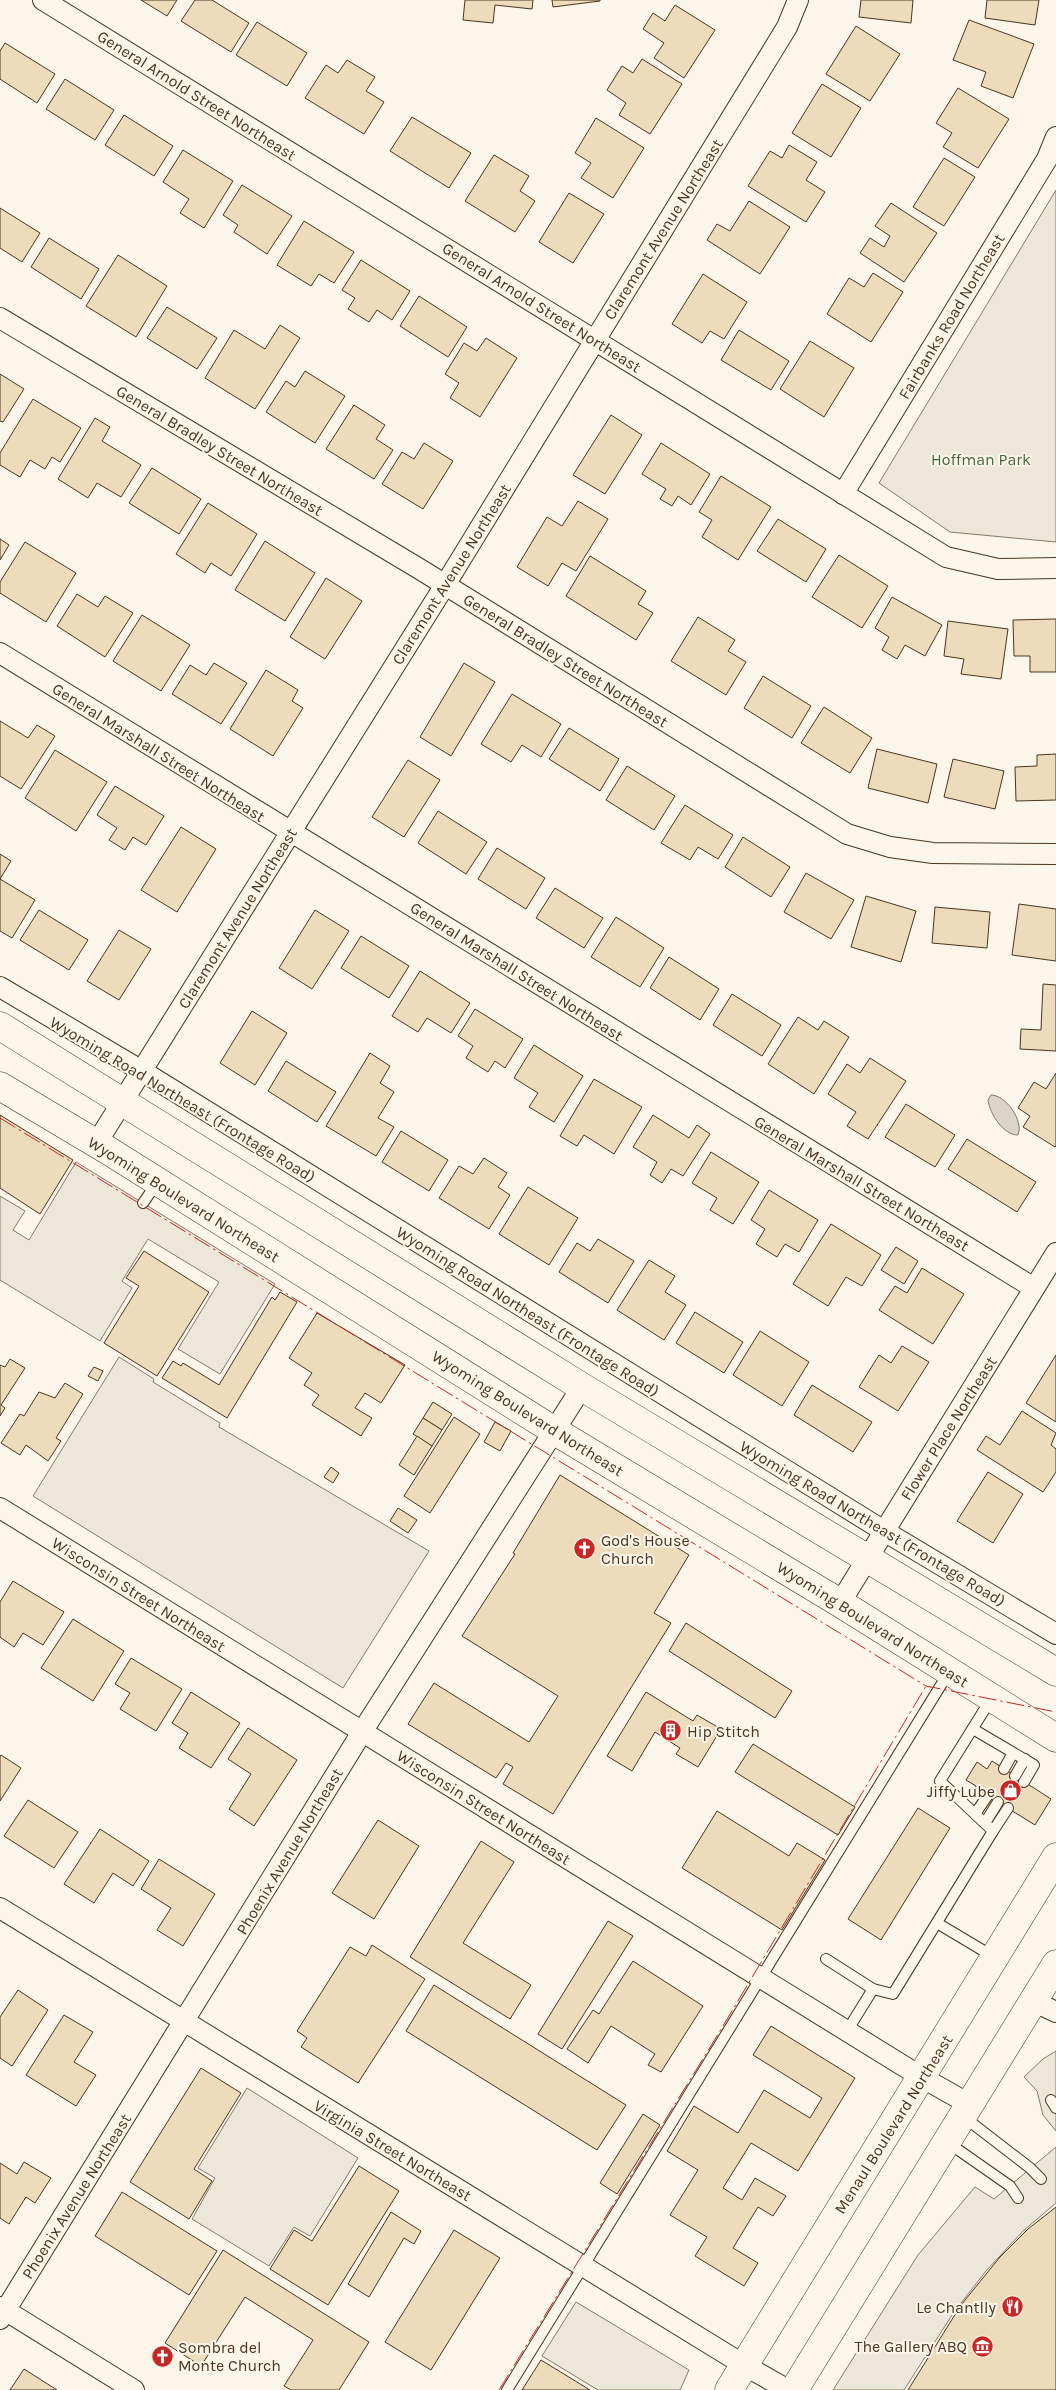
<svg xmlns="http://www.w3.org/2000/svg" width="1056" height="2390" font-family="Karla,sans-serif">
<rect width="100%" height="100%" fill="#fbf6e9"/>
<polygon fill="#ede6d9" stroke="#887966" points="1056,190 1056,542 950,532 879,483"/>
<g fill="#ede7d9" stroke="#887966">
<polygon points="76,1162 275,1284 220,1374 178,1349 219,1282 148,1239 122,1281 132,1288 100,1341 0,1280 0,1196 25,1211 13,1230 29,1240"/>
<polygon points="119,1357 154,1379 153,1382 220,1423 219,1427 429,1551 343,1688 33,1496"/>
<polygon points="1056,2051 1056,2131 1043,2115 1037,2091 1024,2077 1043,2059"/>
<polygon points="247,2088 358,2158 310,2236 294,2227 269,2266 192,2219 215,2178 198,2168"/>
<polygon points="1056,2147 1056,2203 1023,2231 986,2271 954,2312 904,2390 833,2390 918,2255 975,2187 994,2199"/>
<polygon points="576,2302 689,2370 680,2390 598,2390 542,2356"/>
</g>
<path fill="#dcd4c6" stroke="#887966" d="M 991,1095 C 1006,1095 1024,1121 1018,1135 C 1003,1135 990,1114 988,1100 Z"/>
<g fill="#ecdcbc" stroke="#4a3520">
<polygon points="141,0 177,0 167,16"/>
<polygon points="195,0 212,0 249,23 231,52 181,21"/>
<polygon points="465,0 533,0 532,9 495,5 493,23 463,20"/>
<polygon points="552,0 600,0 600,1 553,7"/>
<polygon points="861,0 913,0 911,23 859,17"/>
<polygon points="987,0 1039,0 1035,25 985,18"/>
<polygon points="675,5 715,30 684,78 654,58 664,43 643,29 653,13 665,21"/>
<polygon points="969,20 1034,44 1013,98 981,86 986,72 953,60"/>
<polygon points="257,22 307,53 287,86 236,55"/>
<polygon points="856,26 900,54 870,101 826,74"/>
<polygon points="5,43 55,74 37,103 0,79 0,51"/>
<polygon points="642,59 682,84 650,134 619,115 626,103 607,90 622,66 633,73"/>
<polygon points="347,60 375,77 366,91 384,102 364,134 305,98 326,65 338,73"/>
<polygon points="65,79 114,110 95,140 46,109"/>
<polygon points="822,84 861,108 831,157 792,133"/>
<polygon points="958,88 1009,119 978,168 943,147 952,133 936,123"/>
<polygon points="124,115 173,146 154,176 105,145"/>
<polygon points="412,117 471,153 449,188 390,151"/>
<polygon points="596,118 644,148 613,198 581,178 591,163 575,153"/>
<polygon points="789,145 817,162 806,180 825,192 806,222 748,186 770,151 782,158"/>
<polygon points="183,150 233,181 204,228 180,213 189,199 163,182"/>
<polygon points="494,155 529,176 520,191 535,201 515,232 465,201"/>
<polygon points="944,158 975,177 944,226 913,207"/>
<polygon points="242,185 292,216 267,254 234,232 238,225 223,215"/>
<polygon points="569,193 604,214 573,263 539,242"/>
<polygon points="749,201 790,227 760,274 707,240 717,224 730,231"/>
<polygon points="891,203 937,233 904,282 860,253 870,238 884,247 890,236 875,226"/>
<polygon points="0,208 40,233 22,262 0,248"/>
<polygon points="304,221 354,252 334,283 319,274 311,286 277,265"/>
<polygon points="49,238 99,269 81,299 31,267"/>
<polygon points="118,255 167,286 136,337 86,306"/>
<polygon points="361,260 410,291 392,320 377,310 369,322 348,309 355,298 342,290"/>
<polygon points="873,273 903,292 871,342 827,314 849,278 864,287"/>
<polygon points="703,274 747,302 724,339 710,331 702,343 672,324"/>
<polygon points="419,296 467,327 448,357 400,326"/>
<polygon points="167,307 217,338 197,369 147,338"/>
<polygon points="280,325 300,338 255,409 205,378 234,330 265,349"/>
<polygon points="739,330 789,361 771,390 721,360"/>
<polygon points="486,338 517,358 480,417 450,398 459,383 445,374 464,343 477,351"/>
<polygon points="810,341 854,368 824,417 780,389"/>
<polygon points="305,371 345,396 315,443 266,412 286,381 295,387"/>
<polygon points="0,374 24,389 3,422 0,421"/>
<polygon points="33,399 81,428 60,462 52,457 45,469 30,460 20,477 0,465 0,453"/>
<polygon points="354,405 385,425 376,439 393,450 374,479 326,449"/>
<polygon points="611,415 642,435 605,494 573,475"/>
<polygon points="95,418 110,427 102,441 141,465 121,497 97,483 88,498 58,479"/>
<polygon points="424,443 453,461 423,509 382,484 402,452 414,459"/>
<polygon points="661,443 710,474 691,505 678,496 672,506 660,499 666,489 642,474"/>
<polygon points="152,468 201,499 179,534 129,503"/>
<polygon points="721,476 771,507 738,560 702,537 712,520 699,512"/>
<polygon points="578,501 608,519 576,571 562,563 548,586 517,567 547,517 562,526"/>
<polygon points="208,503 257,534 231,576 211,563 205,573 176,554"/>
<polygon points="778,519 826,549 806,582 757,551"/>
<polygon points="0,539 9,545 0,560"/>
<polygon points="265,541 315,573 285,621 235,590"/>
<polygon points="25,542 76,573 46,622 0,593 0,582"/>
<polygon points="839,555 888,586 862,628 812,597"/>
<polygon points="590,556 646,591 638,604 653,613 636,640 566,596"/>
<polygon points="326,578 362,601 325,659 290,637"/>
<polygon points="77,594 98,607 105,596 133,613 105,657 57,626"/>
<polygon points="892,597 942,625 925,656 905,645 897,659 882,650 889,637 875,628"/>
<polygon points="142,615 190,645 161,691 113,661"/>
<polygon points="698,617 735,640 728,651 746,662 726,695 671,661"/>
<polygon points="1056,619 1056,672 1030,672 1030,656 1014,656 1013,620"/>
<polygon points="948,621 1008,629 1001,679 961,674 964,659 944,656"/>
<polygon points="214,663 247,683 221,724 172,694 190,665 206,675"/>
<polygon points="464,663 495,682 451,756 420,737"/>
<polygon points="266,670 298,690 292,701 303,708 273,756 230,729"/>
<polygon points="763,676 811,706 792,738 744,708"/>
<polygon points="512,694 561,724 541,757 522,745 511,762 481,744"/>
<polygon points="824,707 872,738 850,773 801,743"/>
<polygon points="0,721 28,738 37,725 55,736 21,789 0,776"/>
<polygon points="569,728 619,759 600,791 549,759"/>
<polygon points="877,749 937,764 928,803 868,788"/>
<polygon points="55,750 107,782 76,831 25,798"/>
<polygon points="1056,754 1056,800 1016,801 1015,767 1037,766 1037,755"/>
<polygon points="953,759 1004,771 995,809 944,797"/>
<polygon points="408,760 440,780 404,837 372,817"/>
<polygon points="627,766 675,796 654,830 606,800"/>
<polygon points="115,786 164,816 146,845 133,837 125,850 109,840 117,828 97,815"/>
<polygon points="685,805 733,835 718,859 698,847 690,860 661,843"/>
<polygon points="438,811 487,842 466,874 418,843"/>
<polygon points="181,827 216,849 177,912 141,890"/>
<polygon points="743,837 790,867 771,897 725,867"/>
<polygon points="497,848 545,878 526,909 478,879"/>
<polygon points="0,854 11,861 0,879 35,900 12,938 0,931"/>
<polygon points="806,873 854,900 831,939 784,912"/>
<polygon points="555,888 603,918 584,948 536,918"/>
<polygon points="866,896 916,911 901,962 851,947"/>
<polygon points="1019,904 1056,909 1056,961 1012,955"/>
<polygon points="935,907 990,912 987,948 932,943"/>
<polygon points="39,910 88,940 69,970 20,940"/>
<polygon points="315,910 349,931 312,989 279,968"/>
<polygon points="616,917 664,948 640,987 591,957"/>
<polygon points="119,930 151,949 119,1000 87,981"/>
<polygon points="361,936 409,966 389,998 341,968"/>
<polygon points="669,957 719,989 700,1020 650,988"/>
<polygon points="420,971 470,1003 451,1033 427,1018 418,1032 392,1016"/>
<polygon points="1043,984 1056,985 1056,1051 1020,1049 1021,1029 1041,1030"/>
<polygon points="732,994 781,1025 762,1056 713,1025"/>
<polygon points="475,1009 523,1039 505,1068 495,1061 488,1072 466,1058 473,1046 458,1036"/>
<polygon points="252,1011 287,1033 255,1085 220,1063"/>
<polygon points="798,1017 818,1030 824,1021 849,1037 814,1094 768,1064"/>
<polygon points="534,1045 583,1076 554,1122 529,1107 538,1093 514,1078"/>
<polygon points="370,1053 390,1066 380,1083 394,1092 378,1118 394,1127 376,1156 326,1126"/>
<polygon points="870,1058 906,1081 868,1139 847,1126 856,1112 828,1094 847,1064 860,1073"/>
<polygon points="286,1061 336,1092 317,1122 268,1091"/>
<polygon points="1056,1073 1056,1146 1055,1147 1023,1127 1030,1116 1018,1108 1034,1082 1046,1089"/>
<polygon points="594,1079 642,1107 614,1154 584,1135 577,1146 560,1136"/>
<polygon points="906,1104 955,1135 935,1167 885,1137"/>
<polygon points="0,1115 73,1160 40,1214 0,1188"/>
<polygon points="653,1115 689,1138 697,1125 710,1134 683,1176 671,1169 662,1183 650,1175 657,1162 633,1147"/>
<polygon points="401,1131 448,1160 429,1191 382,1162"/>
<polygon points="967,1139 1036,1182 1017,1212 948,1169"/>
<polygon points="711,1152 759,1182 733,1224 710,1210 717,1198 692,1183"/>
<polygon points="484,1158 507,1173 498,1187 510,1195 489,1229 439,1198 459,1166 473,1174"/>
<polygon points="528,1187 578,1218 549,1265 499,1234"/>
<polygon points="769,1190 818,1220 799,1252 785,1244 777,1257 756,1244 765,1229 751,1220"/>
<polygon points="831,1224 881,1255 862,1286 846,1277 828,1306 793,1284"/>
<polygon points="598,1239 634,1261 608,1303 559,1272 577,1243 590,1251"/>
<polygon points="896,1247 918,1261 904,1284 881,1270"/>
<polygon points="144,1251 209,1292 157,1376 104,1343 139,1286 126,1278"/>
<polygon points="649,1260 675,1276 665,1292 686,1305 664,1340 617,1310"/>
<polygon points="922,1268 964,1294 933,1344 879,1310 895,1286 907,1293"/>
<polygon points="280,1292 297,1302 227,1418 162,1378 173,1361 181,1366 183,1363 219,1385 272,1297 275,1300"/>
<polygon points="695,1312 743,1342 724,1373 676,1343"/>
<polygon points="317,1313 405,1365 381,1403 365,1393 355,1408 372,1418 361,1436 312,1405 319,1395 304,1385 312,1373 289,1358"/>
<polygon points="760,1331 809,1362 782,1406 733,1375"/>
<polygon points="902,1346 929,1362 898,1411 859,1387 879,1355 891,1363"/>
<polygon points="1056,1355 1056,1422 1026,1403"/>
<polygon points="10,1359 25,1368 1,1405 5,1408 0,1416 0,1365 5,1367"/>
<polygon points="94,1367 103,1371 98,1381 88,1376"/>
<polygon points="65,1383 83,1394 56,1438 61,1441 48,1461 26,1445 20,1455 1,1443 20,1414 24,1416 39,1392 55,1398"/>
<polygon points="812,1385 872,1422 853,1452 794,1415"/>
<polygon points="433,1402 452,1414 442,1430 423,1418"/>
<polygon points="1022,1411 1056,1433 1051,1445 1056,1449 1056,1472 1043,1492 977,1450 986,1436 1000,1445"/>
<polygon points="454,1417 480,1434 430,1513 404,1496"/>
<polygon points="423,1418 442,1430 432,1446 413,1434"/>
<polygon points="495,1422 511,1431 500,1451 484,1442"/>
<polygon points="417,1436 432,1446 414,1475 399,1465"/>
<polygon points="331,1467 339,1473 333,1483 324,1477"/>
<polygon points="988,1472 1023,1494 993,1543 957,1521"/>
<polygon points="560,1475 689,1555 654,1613 671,1623 553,1814 503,1784 513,1767 506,1763 496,1778 408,1724 434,1683 529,1742 558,1696 462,1636 515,1554 513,1553"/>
<polygon points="398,1508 417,1520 408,1533 390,1521"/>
<polygon points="13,1581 64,1612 43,1645 23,1633 14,1647 0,1637 0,1602"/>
<polygon points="73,1619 124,1651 93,1701 41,1668"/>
<polygon points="686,1623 792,1691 775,1718 669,1651"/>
<polygon points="131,1658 182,1689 156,1731 120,1709 130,1693 115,1684"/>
<polygon points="191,1692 240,1723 211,1768 179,1748 188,1733 172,1723"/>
<polygon points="646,1692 693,1721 697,1715 721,1729 698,1767 676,1754 680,1748 655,1732 632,1771 607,1756"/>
<polygon points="248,1728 297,1760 254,1826 229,1809 251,1774 228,1759"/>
<polygon points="753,1744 855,1807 838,1835 735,1772"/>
<polygon points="1,1755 21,1768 0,1801 0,1757"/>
<polygon points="992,1761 1051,1799 1035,1825 975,1788 976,1786 966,1780 977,1762 987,1769"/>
<polygon points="28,1800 78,1832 54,1868 4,1836"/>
<polygon points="918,1808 950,1828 881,1940 848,1919"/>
<polygon points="717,1811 789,1856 797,1843 825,1860 782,1930 682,1868"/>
<polygon points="378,1820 419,1846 374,1919 332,1893"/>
<polygon points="100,1829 149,1861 133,1886 113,1873 94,1903 64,1884"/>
<polygon points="481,1841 514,1862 463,1943 531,1985 510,2019 410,1957"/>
<polygon points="159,1859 215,1894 183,1946 157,1930 171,1908 141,1889"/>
<polygon points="608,1921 633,1936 562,2049 538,2034"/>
<polygon points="372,1945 425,1979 358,2083 301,2047 307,2038 297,2031 350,1947 366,1956"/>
<polygon points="633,1961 703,2006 661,2072 648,2065 655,2054 611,2026 588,2063 567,2049 593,2010 599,2014"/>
<polygon points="434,1985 626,2105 597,2150 406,2031"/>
<polygon points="18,1990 48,2010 12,2066 0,2058 0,2017"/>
<polygon points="64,2015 93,2032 74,2062 96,2075 76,2106 26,2075"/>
<polygon points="771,2026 855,2078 798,2171 751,2143 723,2188 742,2200 755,2178 786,2196 773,2216 758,2207 733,2248 758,2263 744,2286 695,2256 707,2237 670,2215 698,2170 667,2151 694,2106 738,2133 764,2090 810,2118 822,2098 753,2055"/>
<polygon points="201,2068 241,2093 194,2169 212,2181 189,2219 130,2182"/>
<polygon points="643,2114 660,2125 617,2194 600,2183"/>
<polygon points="24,2162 51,2178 35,2203 26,2197 9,2224 0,2218 0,2163 17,2174"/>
<polygon points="359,2166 399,2191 328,2305 270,2269 294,2230 312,2241"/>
<polygon points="122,2192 217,2251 189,2295 95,2236"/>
<polygon points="1056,2207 1056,2390 908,2390 961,2305 1000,2257 1028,2229"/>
<polygon points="391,2212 421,2231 414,2244 404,2238 369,2297 348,2284"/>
<polygon points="454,2230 500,2258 431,2370 385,2342"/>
<polygon points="223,2250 369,2342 339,2390 291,2390 284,2386 313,2340 245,2297 201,2366 165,2343"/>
<polygon points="541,2360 590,2390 522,2390"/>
<polygon points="24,2369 57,2390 10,2390"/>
</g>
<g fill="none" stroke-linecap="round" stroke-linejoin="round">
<defs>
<g id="lane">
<polyline points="143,1203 157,1183"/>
<polyline points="973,1729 1034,1765 1024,1782"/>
<polyline points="1004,1769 1013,1753"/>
<polyline points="1015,1776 1025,1759"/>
<polyline points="975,1814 988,1795"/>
<polyline points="985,1823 998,1802"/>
<polyline points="993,1831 1008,1808"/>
<polyline points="937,1923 994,1957"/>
<polyline points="826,1959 873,1989 847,2031"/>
<polyline points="873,1989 893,1994 993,1831 940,1781 991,1699"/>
<polyline points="1051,2100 1056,2108"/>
<polyline points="964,2117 1030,2168 1041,2179"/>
<polyline points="947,2142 1010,2186 1018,2198"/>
<polyline points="507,2390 949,1672"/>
</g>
<g id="street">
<polyline points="43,0 946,557 998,569 1056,568"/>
<polyline points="0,318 418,568 847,834 890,847 933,853 1056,854"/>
<polyline points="843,494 1047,159 1056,137"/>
<polyline points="0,653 1034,1288"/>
<polyline points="0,987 142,1071 884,1531 1056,1634"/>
<polyline points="96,1144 445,585 787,27 798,0"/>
<polyline points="0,1508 923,2078 969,2104"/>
<polyline points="840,1603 1056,1253"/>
<polyline points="0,1908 744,2365 788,2390"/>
<polyline points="1033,2001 1056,2012"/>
<polyline points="0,2307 134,2390"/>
<polyline points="0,2319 362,1732 582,1387"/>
</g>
<g id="secondary">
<polyline points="0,1026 582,1387 1056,1672"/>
<polyline points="0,1086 109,1151 553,1430 840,1603 1056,1738"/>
<polyline points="729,2390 1056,1857"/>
<polyline points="794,2390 1056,1964"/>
</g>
</defs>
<use href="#lane" stroke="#4a3520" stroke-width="12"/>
<use href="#street" stroke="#4a3520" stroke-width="22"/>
<use href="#secondary" stroke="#4a3520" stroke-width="29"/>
<use href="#lane" stroke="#fbf6e9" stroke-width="10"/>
<use href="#street" stroke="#fbf6e9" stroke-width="20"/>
<use href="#secondary" stroke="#fbf6e9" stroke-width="28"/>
<g stroke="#c62828" stroke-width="1" stroke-dasharray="18 4 2.5 4" stroke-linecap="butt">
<polyline points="0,1118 926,1686 1056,1712"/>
<polyline points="499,2390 717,2036 926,1686"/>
</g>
</g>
<defs>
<symbol id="church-disc" viewBox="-11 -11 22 22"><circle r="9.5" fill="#c62828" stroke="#fbf6e9"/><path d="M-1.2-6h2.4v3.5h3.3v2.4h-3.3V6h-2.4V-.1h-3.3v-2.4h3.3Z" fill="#fff"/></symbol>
<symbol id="building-disc" viewBox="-11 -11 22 22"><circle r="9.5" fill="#c62828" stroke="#fbf6e9"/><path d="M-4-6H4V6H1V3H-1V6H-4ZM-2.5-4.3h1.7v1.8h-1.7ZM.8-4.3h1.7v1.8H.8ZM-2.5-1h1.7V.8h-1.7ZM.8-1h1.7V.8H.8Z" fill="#fff"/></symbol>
<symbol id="shop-disc" viewBox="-11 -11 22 22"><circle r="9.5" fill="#c62828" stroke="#fbf6e9"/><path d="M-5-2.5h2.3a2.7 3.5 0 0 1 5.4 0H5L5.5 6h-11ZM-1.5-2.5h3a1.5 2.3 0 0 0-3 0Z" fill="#fff"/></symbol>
<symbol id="restaurant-disc" viewBox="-11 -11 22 22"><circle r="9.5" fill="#c62828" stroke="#fbf6e9"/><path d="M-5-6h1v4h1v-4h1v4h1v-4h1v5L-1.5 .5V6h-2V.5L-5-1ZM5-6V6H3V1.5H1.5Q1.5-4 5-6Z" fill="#fff"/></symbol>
<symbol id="museum-disc" viewBox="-11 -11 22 22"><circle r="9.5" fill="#c62828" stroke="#fbf6e9"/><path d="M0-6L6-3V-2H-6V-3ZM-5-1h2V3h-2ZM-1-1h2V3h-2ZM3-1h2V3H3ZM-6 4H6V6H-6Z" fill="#fff"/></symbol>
</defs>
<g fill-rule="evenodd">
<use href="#church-disc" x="572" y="1536" width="25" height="25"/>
<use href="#building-disc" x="658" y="1718" width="25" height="25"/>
<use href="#shop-disc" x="998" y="1778" width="25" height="25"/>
<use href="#restaurant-disc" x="1000" y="2294" width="25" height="25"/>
<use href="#museum-disc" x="970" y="2334" width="25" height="25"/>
<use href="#church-disc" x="150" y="2344" width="25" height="25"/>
</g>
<g text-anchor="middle" stroke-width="4" stroke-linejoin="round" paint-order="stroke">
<g font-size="16" fill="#4a3520" stroke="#fbf6e9">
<text transform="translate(197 95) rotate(32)" y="6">General Arnold Street Northeast</text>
<text transform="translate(663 229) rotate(-58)" y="6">Claremont Avenue Northeast</text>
<text transform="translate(542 307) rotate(32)" y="6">General Arnold Street Northeast</text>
<text transform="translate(951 316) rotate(-59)" y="6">Fairbanks Road Northeast</text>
<text transform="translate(220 450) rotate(31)" y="6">General Bradley Street Northeast</text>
<text transform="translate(451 574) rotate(-58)" y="6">Claremont Avenue Northeast</text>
<text transform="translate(566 660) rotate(32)" y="6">General Bradley Street Northeast</text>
<text transform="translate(159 752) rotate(32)" y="6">General Marshall Street Northeast</text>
<text transform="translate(237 918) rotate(-58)" y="6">Claremont Avenue Northeast</text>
<text transform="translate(517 971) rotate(32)" y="6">General Marshall Street Northeast</text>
<text transform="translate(183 1099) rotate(31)" y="6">Wyoming Road Northeast (Frontage Road)</text>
<text transform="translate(862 1183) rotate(31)" y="6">General Marshall Street Northeast</text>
<text transform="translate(184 1199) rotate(32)" y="6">Wyoming Boulevard Northeast</text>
<text transform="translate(528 1311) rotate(32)" y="6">Wyoming Road Northeast (Frontage Road)</text>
<text transform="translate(528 1413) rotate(32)" y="6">Wyoming Boulevard Northeast</text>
<text transform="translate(948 1428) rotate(-58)" y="6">Flower Place Northeast</text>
<text transform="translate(873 1523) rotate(31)" y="6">Wyoming Road Northeast (Frontage Road)</text>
<text transform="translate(139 1594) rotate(32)" y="6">Wisconsin Street Northeast</text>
<text transform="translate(873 1624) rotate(32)" y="6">Wyoming Boulevard Northeast</text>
<text transform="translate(484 1807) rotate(32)" y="6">Wisconsin Street Northeast</text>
<text transform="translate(289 1851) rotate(-59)" y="6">Phoenix Avenue Northeast</text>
<text transform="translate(893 2124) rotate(-58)" y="6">Menaul Boulevard Northeast</text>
<text transform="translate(393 2150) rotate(31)" y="6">Virginia Street Northeast</text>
<text transform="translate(76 2196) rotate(-58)" y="6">Phoenix Avenue Northeast</text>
</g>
<g font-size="16" fill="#436837" stroke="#fbf6e9">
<text x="981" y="465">Hoffman Park</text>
</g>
<g font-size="16" fill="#4a3520" stroke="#fbf6e9" text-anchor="start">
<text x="601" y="1546">God's House<tspan x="601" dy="18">Church</tspan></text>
<text x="687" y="1737">Hip Stitch</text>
<text x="995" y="1797" text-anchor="end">Jiffy Lube</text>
<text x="996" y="2313" text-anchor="end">Le Chantlly</text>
<text x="967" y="2352" text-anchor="end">The Gallery ABQ</text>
<text x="178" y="2353">Sombra del<tspan x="178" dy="18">Monte Church</tspan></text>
</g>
</g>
</svg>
